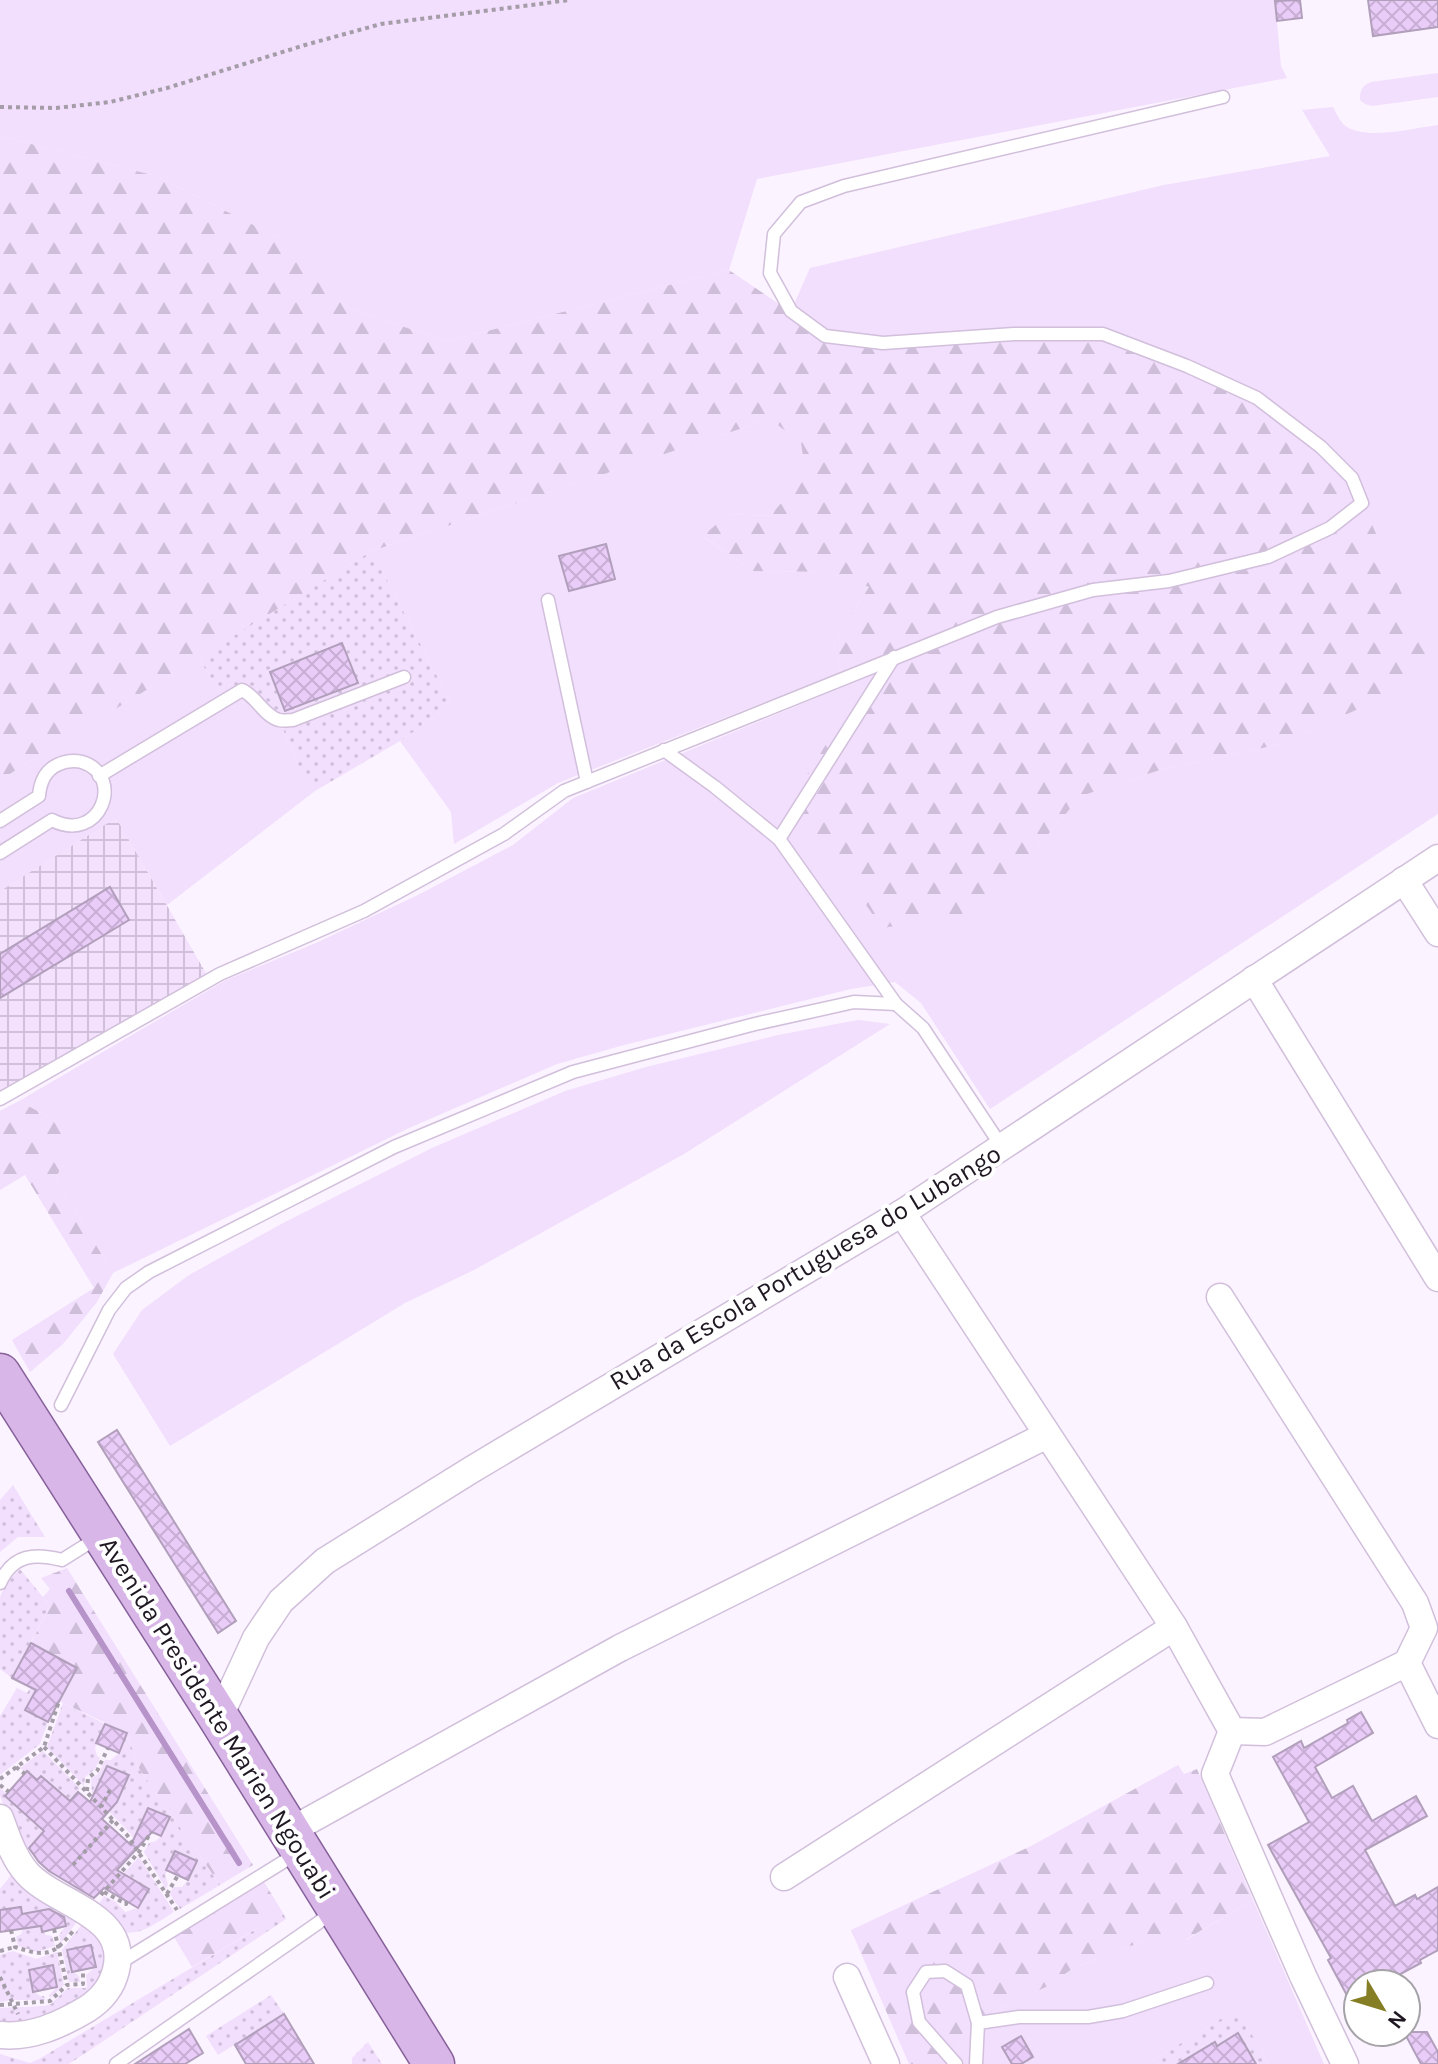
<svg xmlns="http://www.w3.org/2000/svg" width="1438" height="2064" font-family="Karla,sans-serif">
<defs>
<pattern id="industrial-grid" width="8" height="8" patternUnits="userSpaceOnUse" patternTransform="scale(2)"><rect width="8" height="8" fill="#f4e1fe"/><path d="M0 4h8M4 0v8" fill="none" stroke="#d1c0d9"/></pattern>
<pattern id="forest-firs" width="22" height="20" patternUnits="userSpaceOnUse" patternTransform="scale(2)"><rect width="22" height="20" fill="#f2defd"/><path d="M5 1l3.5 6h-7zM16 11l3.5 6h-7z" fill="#cfbed9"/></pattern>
<pattern id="garden-dots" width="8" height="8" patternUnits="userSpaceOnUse" patternTransform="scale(2)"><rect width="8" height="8" fill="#f2defd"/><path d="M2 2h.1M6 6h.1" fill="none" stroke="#cfbed9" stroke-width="1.8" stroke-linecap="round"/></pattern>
<pattern id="building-cross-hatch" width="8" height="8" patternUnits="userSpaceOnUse" patternTransform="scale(2)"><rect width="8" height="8" fill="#eaccf9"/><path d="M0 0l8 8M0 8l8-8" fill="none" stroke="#c8aed5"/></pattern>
</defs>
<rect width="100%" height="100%" fill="#fbf3ff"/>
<polygon fill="url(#industrial-grid)" points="116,817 207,975 0,1091 0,891"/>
<g fill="#f2defd">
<polygon points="0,0 1275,0 1281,66 1287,78 757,179 729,270 447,341 347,308 293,245 156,176 0,136"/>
<path d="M 1438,73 L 1438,97 L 1372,106 L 1365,104 L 1360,100 C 1360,90 1362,86 1371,82 Z"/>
<path d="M 1333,107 C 1336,113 1339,119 1343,124 C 1362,142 1414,128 1438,125 L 1438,814 L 990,1109 L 921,1003 L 895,982 L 851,989 L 624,1045 L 557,1064 L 409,1128 L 113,1273 L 55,1178 L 65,1163 L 56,1121 L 19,1101 L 226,980 L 316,943 L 420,894 L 513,845 L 573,798 L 870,676 L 1032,853 L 1081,796 L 1163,769 L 1281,744 L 1365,706 L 1431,664 L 1362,503 L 883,343 L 825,336 L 791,311 L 810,268 L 1164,185 L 1330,156 L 1302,110 Z"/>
<polygon points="770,419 801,443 807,474 770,516 728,514 704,537 753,571 827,572 869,587 834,643 841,672 558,783 454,844 451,812 400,741 452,705 372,551"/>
<polygon points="198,658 216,685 256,711 273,725 283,729 303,776 315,791 167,905 116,818 0,891 0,780"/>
<polygon points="858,1020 890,1024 684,1154 474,1270 405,1303 170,1446 113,1354 142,1310 189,1275 285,1222 432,1148 565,1091 646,1067 778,1035"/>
<polygon points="1253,1900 1324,2064 1269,2064 1237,2009 1147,2064 952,2064 952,2059 964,2033 1003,2007 1048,1986 1072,1969 1121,1949 1149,1940 1186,1940"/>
</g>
<g fill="url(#forest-firs)">
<polygon points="0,136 156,176 293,245 347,308 447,341 729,270 826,336 883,343 1103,334 1257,398 1352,478 1432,664 1365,706 1281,744 1163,769 1081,796 1032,853 960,916 882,928 792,798 869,677 841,672 834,643 869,587 827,572 753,571 703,536 728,514 770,516 806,474 801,443 770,419 372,551 0,780"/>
<polygon points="19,1101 56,1121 75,1138 65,1163 55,1178 113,1273 97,1302 63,1344 30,1372 12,1340 94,1288 25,1175 0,1190 0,1111"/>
<polygon points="67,1568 253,1865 220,1885 138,1767 127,1733 59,1701 77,1668 31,1643 50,1606 43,1597 50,1589 41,1578"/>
<polygon points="1178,1765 1184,1774 1197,1769 1253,1900 1185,1940 1149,1940 1121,1949 1072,1969 1048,1986 1003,2007 964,2033 952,2059 952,2064 909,2064 851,1930 1033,1845"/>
<polygon points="264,1882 283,1913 192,1967 174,1937"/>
</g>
<g fill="url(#garden-dots)">
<polygon points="372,551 452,705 400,741 315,791 303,776 283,729 273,725 256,711 216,685 198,658"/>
<polygon points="13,1485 45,1537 18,1537 0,1552 0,1500"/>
<polygon points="20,1569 50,1606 12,1678 0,1669 0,1597 5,1585"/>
<polygon points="17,1688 27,1693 30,1688 36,1690 25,1710 48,1722 40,1744 0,1775 0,1716"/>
<polygon points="63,1703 105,1724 95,1748 97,1756 100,1758 95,1769 85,1777 84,1786 47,1747"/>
<polygon points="127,1733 138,1767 220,1885 180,1909 170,1894 173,1887 182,1887 188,1880 167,1871 165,1875 168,1884 166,1889 144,1852 149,1843 156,1841 161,1836 139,1827 138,1845 129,1832 92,1794 91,1779 99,1773 105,1760 111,1760 119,1753"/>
<polygon points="43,1751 80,1788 23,1855 0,1796 0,1788 7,1794 37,1780 20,1768"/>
<path d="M 139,1857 L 174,1912 C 161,1920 135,1940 120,1930 C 111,1925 104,1914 97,1907 L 104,1896 L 116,1902 L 125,1912 L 138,1908 L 149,1889 L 128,1877 L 108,1890 Z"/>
<polygon points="15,1870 81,1916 61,1943 59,1935 65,1927 42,1931 46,1935 52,1936 55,1946 37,1952 18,1946 16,1937 21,1934 23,1929 0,1932 0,1889"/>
<polygon points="283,1913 286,1919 69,2064 0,2064 0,2054 30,2063 39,2059"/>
<polygon points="86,1919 104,1947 106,1969 94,1991 40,2022 0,2025 0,2008 45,2006 51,2004 68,1988 87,1988 86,1975 94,1968 73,1972 79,1976 80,1982 69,1982 62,1950"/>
<polygon points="13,1951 36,1959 57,1952 64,1985 50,1998 49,1995 56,1988 34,1992 40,1996 44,1996 45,2000 11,2000 0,2002 0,1955"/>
<polygon points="271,1995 284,2014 218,2055 206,2036"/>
<polygon points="1237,2009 1269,2064 1147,2064"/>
<polygon points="368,2042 382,2064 352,2064 352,2058"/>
</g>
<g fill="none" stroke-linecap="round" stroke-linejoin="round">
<polyline stroke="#b693c8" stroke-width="6" points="69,1591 239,1863"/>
</g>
<g fill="url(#building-cross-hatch)" stroke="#b19fbb" stroke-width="2">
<polygon points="1300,0 1302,18 1277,21 1275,1"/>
<polygon points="1368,0 1438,0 1438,27 1373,36"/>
<polygon points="606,544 615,579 569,591 559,556"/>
<polygon points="342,643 358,683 285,711 270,672"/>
<polygon points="110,887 129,920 0,998 0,954"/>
<polygon points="117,1430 236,1621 218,1633 98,1442"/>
<polygon points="31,1643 77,1668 48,1722 25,1710 36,1690 12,1678"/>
<polygon points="1361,1712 1373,1733 1315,1767 1332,1798 1353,1786 1372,1821 1416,1796 1427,1816 1365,1850 1395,1906 1415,1895 1417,1899 1438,1887 1438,1950 1420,1960 1421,1963 1382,1984 1358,1984 1358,2016 1328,1960 1331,1958 1268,1845 1309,1822 1273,1757 1301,1741 1304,1748 1348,1723 1347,1720"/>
<polygon points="105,1724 127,1733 119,1753 96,1743"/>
<polygon points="107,1766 129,1775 117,1802 102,1819 131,1845 148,1808 170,1817 161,1836 152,1832 117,1870 149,1889 138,1908 104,1888 94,1898 49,1871 39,1862 29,1848 44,1831 5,1796 27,1771 37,1780 41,1776 70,1801 78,1792 90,1802"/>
<polygon points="175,1851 197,1861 188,1880 166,1870"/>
<polygon points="21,1907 22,1914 49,1909 64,1917 66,1926 42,1932 41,1926 0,1932 0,1910"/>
<polygon points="91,1945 96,1967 72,1972 67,1950"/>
<polygon points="53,1965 57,1987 33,1992 29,1970"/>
<polygon points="284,2014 314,2064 246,2064 235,2045"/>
<polygon points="189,2029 203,2053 185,2064 135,2064"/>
<polygon points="1404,2032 1427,2032 1438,2052 1438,2064 1421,2064"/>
<polygon points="1238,2033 1256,2064 1178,2064 1215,2042 1217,2046"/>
<polygon points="1021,2036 1033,2057 1021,2064 1012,2064 1002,2047"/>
</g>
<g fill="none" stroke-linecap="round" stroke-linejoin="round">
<defs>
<g id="service">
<polyline points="548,600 587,782"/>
<polyline points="664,750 715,787 779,839 894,657"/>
<path d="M 99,776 L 242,690 C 256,696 264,716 279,720 C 284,721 289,720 293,720 L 404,677"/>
<path d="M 0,821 L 39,796 C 40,783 45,771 57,765 C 65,761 73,760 82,762 C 126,776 100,845 52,820 L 0,853"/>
<polyline points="779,839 896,1004 923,1028 1002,1147"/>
<polyline points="0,1099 220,974 364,911 504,834 564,791 997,617 1093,590 1169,581 1268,557 1330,528 1362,503 1352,478 1321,447 1257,398 1187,366 1103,334 1014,334 883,343 825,336 791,311 770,273 774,234 801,202 844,186 1223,97"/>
<polyline points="61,1405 109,1310 126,1288 149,1272 394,1147 573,1072 755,1024 854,1002 896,1004"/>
<path d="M 0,1583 C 13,1554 35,1553 62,1560 L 97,1538"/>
<polyline points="118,1964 296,1854"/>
<polyline points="116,2064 318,1923 332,1911"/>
<polyline points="956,2064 919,2022 913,1992 926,1972 945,1971 967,1985 978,2023"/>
<polyline points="976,2064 978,2023 1019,2017 1088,2017 1123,2011 1207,1983"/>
</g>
<g id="minor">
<polyline points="1404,880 1438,933"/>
<polyline points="1254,979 1438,1278"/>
<polyline points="902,1213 1174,1627 1232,1731"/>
<polyline points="1220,1297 1415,1603 1424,1628 1407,1663 1438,1725"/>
<polyline points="219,1718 256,1638 281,1601 325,1561 471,1470 902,1213 1438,858"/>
<polyline points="1232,1731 1215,1774 1303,1976 1345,2064"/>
<polyline points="1232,1731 1265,1732 1407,1663"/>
<path d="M 0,1818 C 7,1837 13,1857 27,1873 C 54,1904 130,1914 116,1970 C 112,1987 101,2000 87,2009 C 60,2025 32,2038 0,2035"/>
<polyline points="290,1831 620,1648 1047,1435"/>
<polyline points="784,1877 1174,1627"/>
<polyline points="847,1977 886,2064"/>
</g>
<polyline id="primary" points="0,1374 219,1718 434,2064"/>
</defs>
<use href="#service" stroke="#d1bfdb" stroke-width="15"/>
<use href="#minor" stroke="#d1bfdb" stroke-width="29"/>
<use href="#primary" stroke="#866099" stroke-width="43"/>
<g stroke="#a49da8" stroke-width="4" stroke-dasharray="4 4" stroke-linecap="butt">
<polyline points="0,107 56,108 110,102 167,88 305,45 381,24 570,0"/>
<polyline points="44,1747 100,1806"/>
<polyline points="16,1767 25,1774"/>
<polyline points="0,1779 44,1747 59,1701"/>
<polyline points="0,1785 9,1792"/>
<polyline points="110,1790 101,1807 127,1835 177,1910"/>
<polyline points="87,1791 88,1778 97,1771 108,1748"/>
<polyline points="73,1865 113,1820"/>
<polyline points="104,1892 126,1904 127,1901"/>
<polyline points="167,1894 178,1875"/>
<polyline points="101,1895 139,1852 151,1832"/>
<polyline points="54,1929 67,1985"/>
<path d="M 11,1930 L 15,1947 C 46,1957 53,1956 73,1931"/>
<polyline points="0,1951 15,1947"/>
<polyline points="0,1977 18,2014"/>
<polyline points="0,2005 50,2001 67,1985 83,1984 83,1970"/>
</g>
<use href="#service" stroke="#fff" stroke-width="12"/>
<use href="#minor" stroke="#fff" stroke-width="26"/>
<use href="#primary" stroke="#d8b6e8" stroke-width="40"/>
</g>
<g text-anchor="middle" stroke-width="8" stroke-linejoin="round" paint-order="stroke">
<g font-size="26" fill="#1f1822" stroke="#fff">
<text transform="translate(805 1267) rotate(-31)" y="9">Rua da Escola Portuguesa do Lubango</text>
<text transform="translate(218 1718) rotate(58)" y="9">Avenida Presidente Marien Ngouabi</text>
</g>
</g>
<g transform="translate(1382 2008) rotate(128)"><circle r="38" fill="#ffffff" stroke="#a5a3a7" stroke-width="2"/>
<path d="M0-6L14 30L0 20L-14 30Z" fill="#867e25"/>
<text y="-12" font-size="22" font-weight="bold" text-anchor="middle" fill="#1f1822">N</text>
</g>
</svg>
